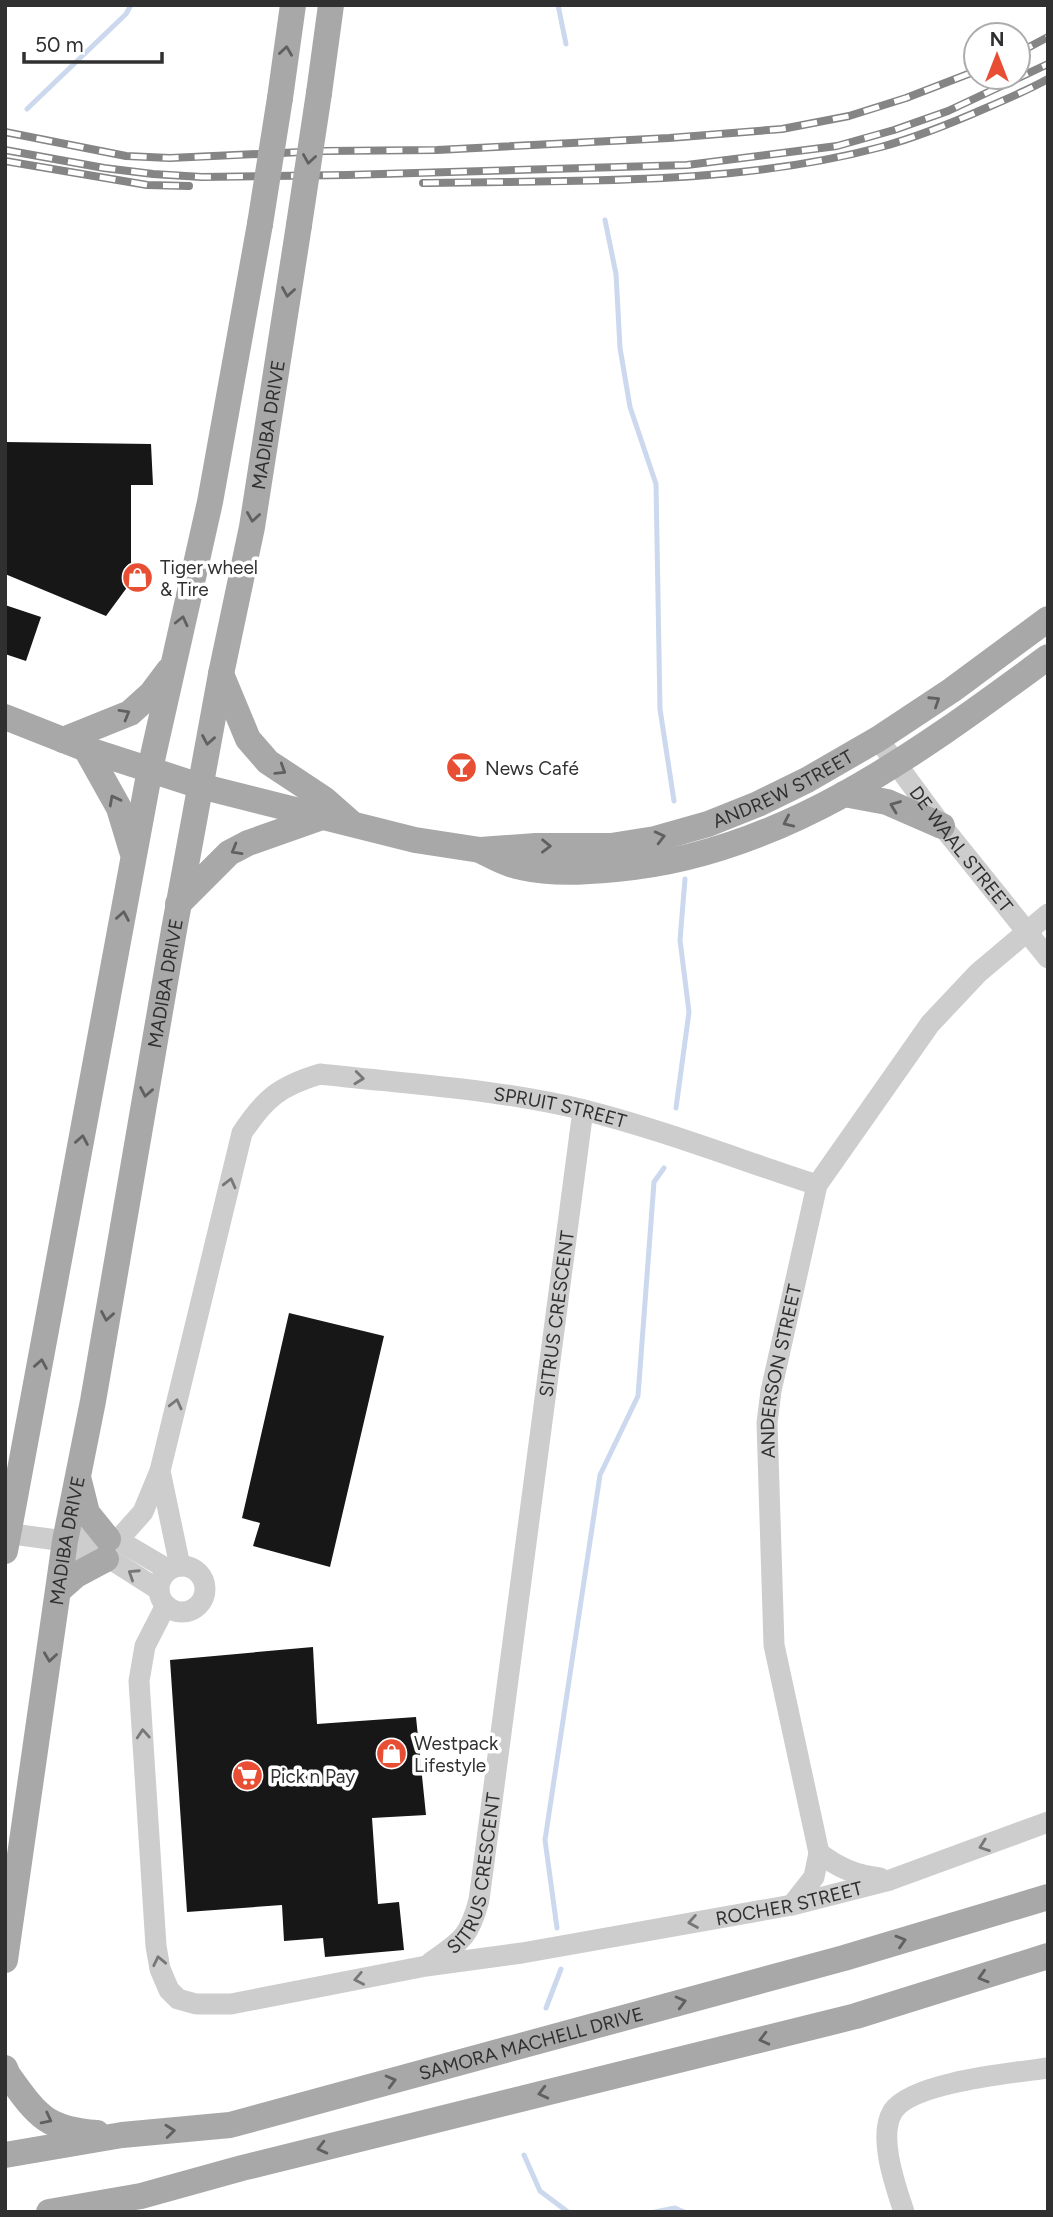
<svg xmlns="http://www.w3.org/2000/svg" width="1053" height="2217" font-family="Figtree,sans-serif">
<rect width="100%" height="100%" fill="#fff"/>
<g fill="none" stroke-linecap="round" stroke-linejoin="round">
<g stroke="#cbd8ed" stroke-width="5">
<polyline points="558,5 566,44"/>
<polyline points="27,109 126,14 131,5"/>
<polyline points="605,220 616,274 620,348 630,407 656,484 660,709 674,801"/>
<polyline points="676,1108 689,1012 680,940 685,879"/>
<polyline points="557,1928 545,1840 600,1475 638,1396 654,1182 664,1168"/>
<polyline points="546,2008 561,1969"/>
<polyline points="524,2155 540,2191 568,2212"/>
<polyline points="655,2212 675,2208 684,2212"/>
</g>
</g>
<g fill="#171717">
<polygon points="5,442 151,444 153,485 131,485 131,582 106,616 5,574"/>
<polygon points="5,605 41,617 26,661 5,654"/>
<polygon points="289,1313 384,1336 330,1567 253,1546 260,1523 242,1518"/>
<polygon points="313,1647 317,1724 416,1717 426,1815 372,1818 378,1904 399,1902 404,1950 325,1957 323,1938 284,1941 282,1905 187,1912 170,1660"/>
</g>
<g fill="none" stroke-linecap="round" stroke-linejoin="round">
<g stroke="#cdcdcd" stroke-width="21">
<path id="s1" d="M 878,739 L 942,826 L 1048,958"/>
<polyline points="5,1533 65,1541 83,1536 118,1540 169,1570"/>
<polyline points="118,1540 143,1512 160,1471"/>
<polyline points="65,1541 81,1554 115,1562 159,1590"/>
<path id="s2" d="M 180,1566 L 160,1471 L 242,1133 C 265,1098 280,1086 320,1074 C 408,1084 498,1089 584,1110 C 663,1130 740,1160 817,1185"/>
<circle cx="182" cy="1589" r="23"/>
<path id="s3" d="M 166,1605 L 145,1646 L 139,1681 L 156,1946 L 160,1969 L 169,1990 L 178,1999 L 196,2004 L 231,2004 L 426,1966 L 522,1953 L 792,1905 L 890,1880 L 1048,1822"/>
<path d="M 819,1853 C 839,1868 855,1875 880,1878"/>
<path id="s4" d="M 792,1905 L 814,1877 L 819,1853 L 774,1645 L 767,1423 L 771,1391 L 817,1185 L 930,1024 L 978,973 L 1048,914"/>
<path id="s5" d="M 430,1963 C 461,1941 469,1938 479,1900 L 583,1110"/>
<path d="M 904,2212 C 896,2187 877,2136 893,2111 C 912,2082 1013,2073 1048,2068"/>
</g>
<g stroke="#a8a8a8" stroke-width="26">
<polyline points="319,93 331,5"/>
<polyline points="280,98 293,5"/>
<polyline points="221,674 248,739 268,762 324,799 349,821"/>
<path id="s6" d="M 5,717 L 86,749 L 200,786 L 415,840 L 480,850 L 536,846 L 611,846 L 655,839 L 708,824 L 758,804 L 807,780 L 878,739 L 952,690 L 1048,619"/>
<polyline points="63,740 130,713 151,694 169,670"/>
<polyline points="86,749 119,808 132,851"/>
<polyline points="844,794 887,802 942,826"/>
<path d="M 482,851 C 494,857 508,865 521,867 C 552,874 584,872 616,869 C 781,855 919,752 1048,657"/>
<polyline points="178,904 229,853 248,843 322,817"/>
<polyline points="79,1481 87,1513 108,1539"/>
<polyline points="5,1551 150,769 210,502 260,224"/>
<polyline points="59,1590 76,1575 106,1559"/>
<path id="s7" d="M 5,1960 L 65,1541 L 93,1401 L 174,930 L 221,674 L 252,527 L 299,225"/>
<path d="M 5,2068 L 8,2075 C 37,2115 45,2129 97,2133"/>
<path id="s8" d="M 5,2155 L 122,2135 L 230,2125 L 844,1958 L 1048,1897"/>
<polyline points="49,2212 141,2196 242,2168 856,2016 1048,1956"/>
</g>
<defs>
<g id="rail">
<polyline points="1018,53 1048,37"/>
<polyline points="5,132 126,156 170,158 324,151 437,150 669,138 782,129 849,116 906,98 976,71"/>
<polyline points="5,150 104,168 153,174 202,177 347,175 687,165 837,146 894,130 948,111 1048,64"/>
<polyline points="5,161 147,185 189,186"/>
<path d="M 423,183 C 573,180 735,186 881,147 C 917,137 952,123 986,108 C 1007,99 1028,90 1048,79"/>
</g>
</defs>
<use href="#rail" stroke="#858585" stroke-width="8"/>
<use href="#rail" stroke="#fff" stroke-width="5" stroke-dasharray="16" stroke-linecap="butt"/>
<g stroke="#a8a8a8" stroke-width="26">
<polyline points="260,224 280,98"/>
<polyline points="299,225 319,93"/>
</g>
</g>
<defs><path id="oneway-chevron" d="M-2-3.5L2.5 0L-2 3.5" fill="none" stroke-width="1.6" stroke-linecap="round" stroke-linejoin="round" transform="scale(1.75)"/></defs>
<g stroke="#606060">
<use href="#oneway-chevron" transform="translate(286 51) rotate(-82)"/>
<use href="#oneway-chevron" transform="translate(309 159) rotate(99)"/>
<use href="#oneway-chevron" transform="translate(288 292) rotate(99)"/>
<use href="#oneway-chevron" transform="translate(253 517) rotate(99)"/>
<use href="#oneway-chevron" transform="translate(182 621) rotate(-77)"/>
<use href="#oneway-chevron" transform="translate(935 701) rotate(-33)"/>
<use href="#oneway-chevron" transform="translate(125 714) rotate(-30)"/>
<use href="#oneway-chevron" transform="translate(208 740) rotate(100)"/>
<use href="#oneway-chevron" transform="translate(281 770) rotate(32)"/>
<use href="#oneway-chevron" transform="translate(114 800) rotate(-118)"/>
<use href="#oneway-chevron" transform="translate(895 806) rotate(-159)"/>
<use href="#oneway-chevron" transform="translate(788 822) rotate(155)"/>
<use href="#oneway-chevron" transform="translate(660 837) rotate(-14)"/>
<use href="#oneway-chevron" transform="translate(546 846) rotate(1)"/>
<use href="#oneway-chevron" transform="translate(236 850) rotate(150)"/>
<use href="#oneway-chevron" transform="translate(123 916) rotate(-80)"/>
<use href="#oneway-chevron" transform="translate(146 1092) rotate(100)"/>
<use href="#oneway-chevron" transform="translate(82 1140) rotate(-80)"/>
<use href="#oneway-chevron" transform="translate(107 1316) rotate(100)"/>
<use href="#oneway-chevron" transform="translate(41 1364) rotate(-80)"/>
<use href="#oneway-chevron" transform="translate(50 1657) rotate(98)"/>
<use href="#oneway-chevron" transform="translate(901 1941) rotate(-17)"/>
<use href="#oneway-chevron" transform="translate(983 1977) rotate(163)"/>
<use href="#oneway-chevron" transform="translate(681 2002) rotate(-15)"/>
<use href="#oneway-chevron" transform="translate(764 2039) rotate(166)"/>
<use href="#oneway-chevron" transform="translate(391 2081) rotate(-15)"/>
<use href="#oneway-chevron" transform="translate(543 2093) rotate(166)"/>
<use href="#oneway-chevron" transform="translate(47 2119) rotate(27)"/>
<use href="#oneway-chevron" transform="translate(170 2131) rotate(-6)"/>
<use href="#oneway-chevron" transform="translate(322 2148) rotate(166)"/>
</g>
<g stroke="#777">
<use href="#oneway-chevron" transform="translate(359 1078) rotate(6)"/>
<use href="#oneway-chevron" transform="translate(230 1183) rotate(-76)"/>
<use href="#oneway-chevron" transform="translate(176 1404) rotate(-76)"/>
<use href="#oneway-chevron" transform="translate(133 1574) rotate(-147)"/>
<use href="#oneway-chevron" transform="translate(143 1734) rotate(-94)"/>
<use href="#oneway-chevron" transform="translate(984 1846) rotate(160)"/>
<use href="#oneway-chevron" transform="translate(693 1922) rotate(170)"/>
<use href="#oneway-chevron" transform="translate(159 1961) rotate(-102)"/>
<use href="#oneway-chevron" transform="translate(359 1979) rotate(169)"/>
</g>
<defs>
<symbol id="shop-disc" viewBox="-11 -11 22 22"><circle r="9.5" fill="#e74e33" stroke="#fff"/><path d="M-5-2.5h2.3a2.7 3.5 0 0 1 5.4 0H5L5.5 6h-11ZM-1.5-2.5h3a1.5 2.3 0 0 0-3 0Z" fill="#fff"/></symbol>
<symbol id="bar-disc" viewBox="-11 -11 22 22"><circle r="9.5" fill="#e74e33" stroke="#fff"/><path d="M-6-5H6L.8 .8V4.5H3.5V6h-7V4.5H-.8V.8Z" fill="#fff"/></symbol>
<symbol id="supermarket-disc" viewBox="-11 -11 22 22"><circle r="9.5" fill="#e74e33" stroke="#fff"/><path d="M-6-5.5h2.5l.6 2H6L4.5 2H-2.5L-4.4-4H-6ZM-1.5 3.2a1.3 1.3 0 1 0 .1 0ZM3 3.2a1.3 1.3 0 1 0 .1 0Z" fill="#fff"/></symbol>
</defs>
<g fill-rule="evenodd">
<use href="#shop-disc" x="120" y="560" width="35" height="35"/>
<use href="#bar-disc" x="444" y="750" width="35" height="35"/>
<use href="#shop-disc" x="374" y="1736" width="35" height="35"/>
<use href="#supermarket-disc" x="230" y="1758" width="35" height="35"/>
</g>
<g text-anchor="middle" stroke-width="7" stroke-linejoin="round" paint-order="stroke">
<g font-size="19" fill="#303030" stroke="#fff">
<text dy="7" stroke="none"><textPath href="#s7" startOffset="1558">MADIBA DRIVE</textPath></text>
<text dy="7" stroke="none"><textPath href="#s6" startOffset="808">ANDREW STREET</textPath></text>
<text dy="7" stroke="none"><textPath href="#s1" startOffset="138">DE WAAL STREET</textPath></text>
<text dy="7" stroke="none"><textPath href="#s7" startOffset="990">MADIBA DRIVE</textPath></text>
<text dy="7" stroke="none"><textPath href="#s2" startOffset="788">SPRUIT STREET</textPath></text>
<text dy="7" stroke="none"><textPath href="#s5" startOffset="674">SITRUS CRESCENT</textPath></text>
<text dy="7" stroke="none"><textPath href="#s4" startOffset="548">ANDERSON STREET</textPath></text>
<text dy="7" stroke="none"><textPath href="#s7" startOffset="424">MADIBA DRIVE</textPath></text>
<text dy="7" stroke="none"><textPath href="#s5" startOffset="107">SITRUS CRESCENT</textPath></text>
<text dy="7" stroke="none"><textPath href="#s3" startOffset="1027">ROCHER STREET</textPath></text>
<text dy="7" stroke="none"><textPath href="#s8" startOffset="539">SAMORA MACHELL DRIVE</textPath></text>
</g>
<g font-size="19" fill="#303030" stroke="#fff" text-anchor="start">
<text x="160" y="574">Tiger wheel<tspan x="160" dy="22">&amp; Tire</tspan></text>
<text x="485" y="775">News Café</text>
<text x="414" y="1750">Westpack<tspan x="414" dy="22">Lifestyle</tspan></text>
<text x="270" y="1783">Pick n Pay</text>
</g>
</g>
<rect width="1053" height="2217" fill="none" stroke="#303030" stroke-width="14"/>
<g transform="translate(997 56)"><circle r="33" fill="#ffffff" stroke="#acacac" stroke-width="2"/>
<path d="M0-5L12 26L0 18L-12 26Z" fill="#e74e33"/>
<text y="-10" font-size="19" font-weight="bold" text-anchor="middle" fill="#303030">N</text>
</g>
<path d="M24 52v10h138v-10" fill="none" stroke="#303030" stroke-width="3.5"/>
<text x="35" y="52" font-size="21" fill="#303030" stroke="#ffffff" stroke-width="5" paint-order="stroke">50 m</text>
</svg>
